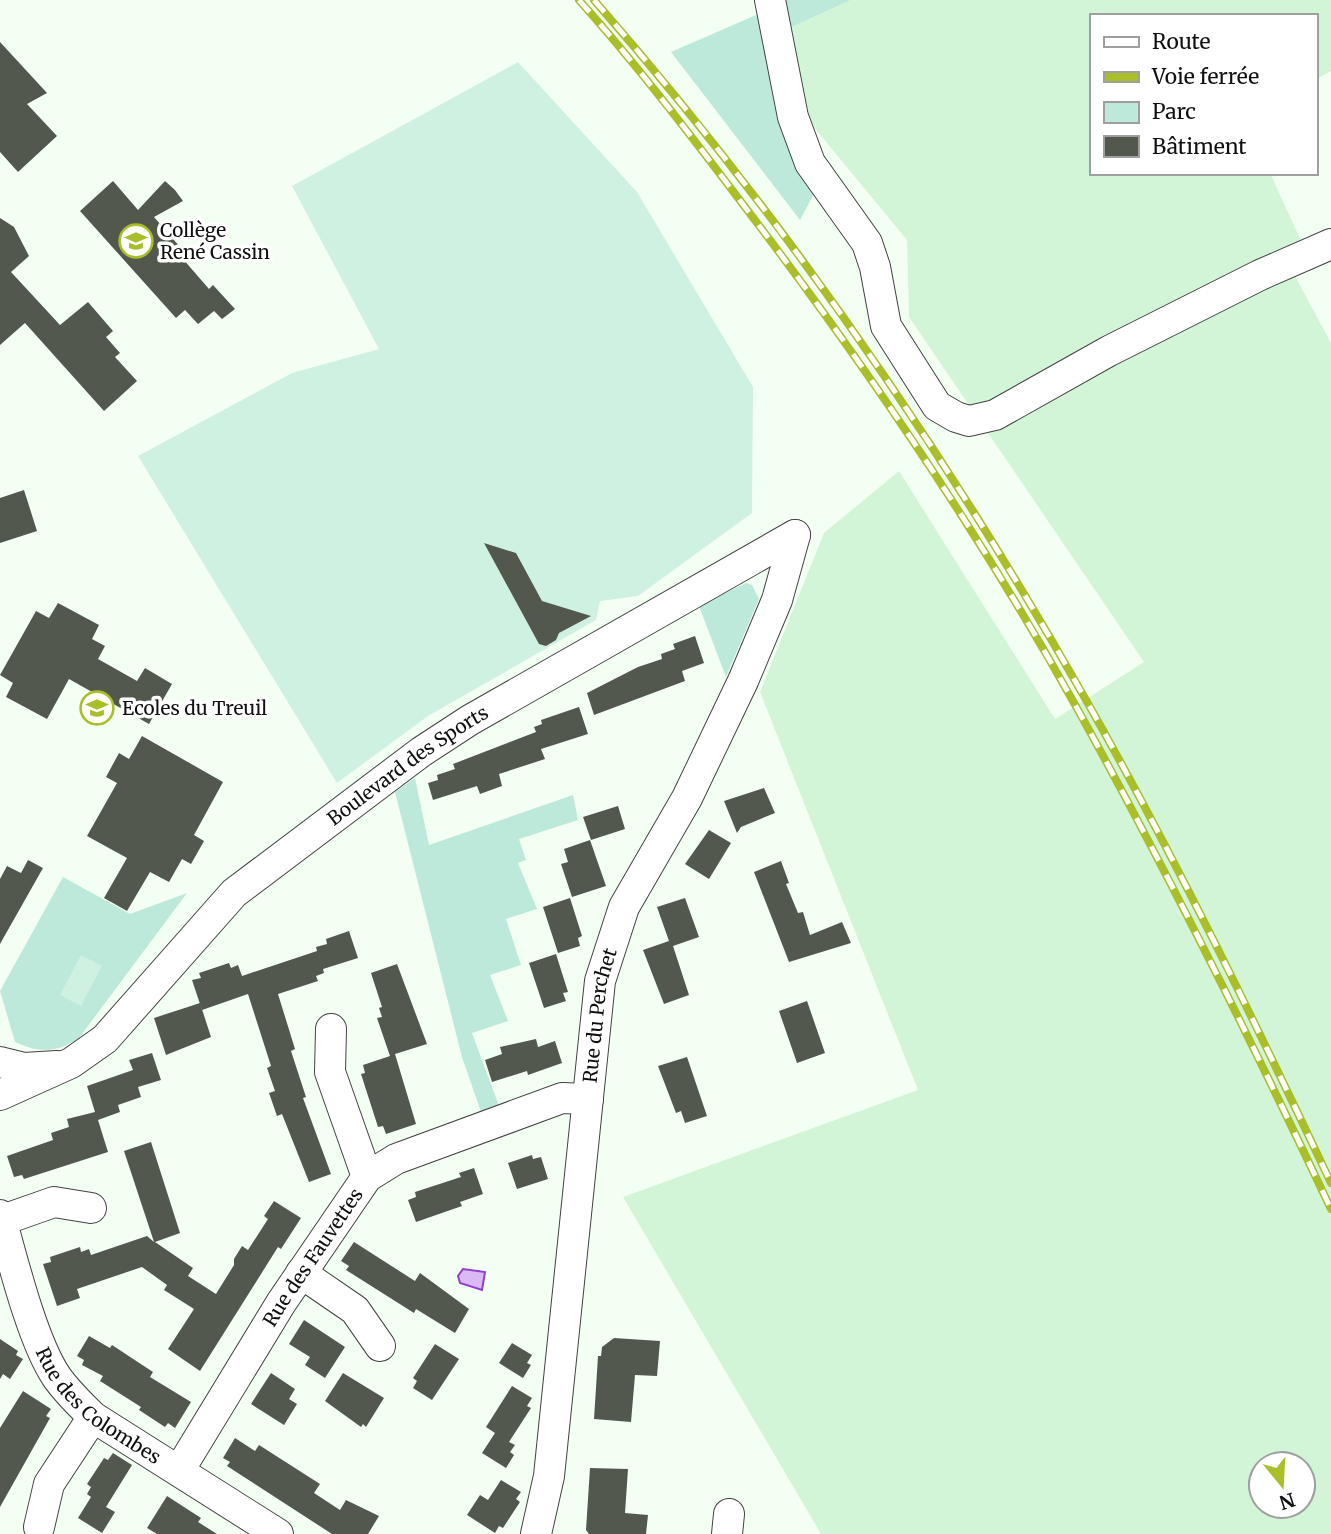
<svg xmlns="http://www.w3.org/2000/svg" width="1331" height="1534" font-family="Merriweather,serif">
<rect width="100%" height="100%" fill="#f3fff3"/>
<path fill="#d3f5d7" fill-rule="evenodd" d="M 851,0 L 1331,0 L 1331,71 L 1315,80 L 1315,16 L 1091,16 L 1091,173 L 1270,173 L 1302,243 L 1282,252 L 1331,343 L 1331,1534 L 821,1534 L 623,1197 L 918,1090 L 760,692 L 824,533 L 899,471 L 1055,719 L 1144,662 L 909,317 L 907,240 L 812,125 L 795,82 L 785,30 ZM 1261,1464 L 1303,1464 L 1303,1506 L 1261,1506 Z"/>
<g fill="#bde9da">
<polygon points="779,0 851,0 785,30"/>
<polygon points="765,11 817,188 800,220 671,52"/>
<polygon points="746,583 752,585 759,599 726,677 699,606"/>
<polygon points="415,778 429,845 573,795 578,820 519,839 526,860 518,863 537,909 506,919 521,965 490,975 508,1021 472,1033 499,1106 481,1112 462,1057 395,792"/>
<path d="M 63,877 L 130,914 L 187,893 L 79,1038 C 57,1053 38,1053 15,1042 L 0,991 Z"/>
</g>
<g fill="#cef1e1">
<polygon points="518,62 637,192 753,387 752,513 638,596 600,601 596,620 428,716 337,783 138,456 292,373 379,349 292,186"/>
<polygon points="81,955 102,966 81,1006 60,995"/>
</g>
<polygon fill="#dab9f5" stroke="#9141cb" stroke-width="2" points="463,1269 485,1272 482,1290 460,1283 458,1276"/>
<g fill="#52594c">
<polygon points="0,42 47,93 27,104 57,136 18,172 0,152"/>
<polygon points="113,181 138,210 165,181 175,190 183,201 154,217 187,255 183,259 209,289 213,285 235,309 222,319 214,311 198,324 185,310 176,318 80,211"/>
<polygon points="0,218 14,227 29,256 11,272 60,325 88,302 113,331 106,337 120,353 115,357 137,381 104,411 25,323 0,345"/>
<polygon points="24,490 37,531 0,543 0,498"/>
<polygon points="484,543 516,553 542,601 591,616 559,633 556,640 546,646 539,644"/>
<polygon points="58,603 99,625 92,639 105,646 98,659 137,681 145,668 172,684 149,724 69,679 47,719 6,697 13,683 0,675 36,611 49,618"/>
<polygon points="695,636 704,663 682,671 685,681 594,715 587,693 638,667 662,659 661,654 675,649 673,644"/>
<polygon points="579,707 588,734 541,749 545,759 499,774 502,786 480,794 477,786 433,800 428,783 438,780 437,775 455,769 453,764 536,732 534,727 542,724 541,720"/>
<polygon points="142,736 223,782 194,835 204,841 191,864 182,859 169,882 150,872 127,911 104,898 127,858 87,836 117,783 106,777 119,753 129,759"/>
<polygon points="764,788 775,813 741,827 737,833 724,801"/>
<polygon points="618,806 625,829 591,840 583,817"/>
<polygon points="709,830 731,843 709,879 685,864"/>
<polygon points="590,840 606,886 572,897 561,864 568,862 564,849"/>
<polygon points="28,860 43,868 0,944 0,879 7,866 21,873"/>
<polygon points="781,861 789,883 786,884 798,913 803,912 810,935 842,922 851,943 789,962 754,872"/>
<polygon points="570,898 582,936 578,938 580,946 558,953 543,907"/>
<polygon points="685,898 699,937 673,946 689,995 664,1004 643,950 669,941 657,907"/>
<polygon points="349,931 358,958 323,969 324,973 316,976 318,981 278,994 295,1049 291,1051 306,1097 303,1098 331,1174 309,1182 282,1114 277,1116 269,1093 275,1091 267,1068 271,1066 248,994 202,1010 192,980 201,978 199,973 229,963 231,968 238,965 242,976 317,951 316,947 327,944 326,939"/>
<polygon points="556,954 568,992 563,993 566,1001 544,1008 529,963"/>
<polygon points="397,964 427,1044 395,1054 416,1124 386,1134 383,1126 378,1127 361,1074 365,1073 363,1065 390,1056 377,1018 382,1017 379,1008 382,1007 371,973"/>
<polygon points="807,1001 825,1053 797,1063 779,1011"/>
<polygon points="200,1003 211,1037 166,1055 154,1018"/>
<polygon points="536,1039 538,1047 555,1041 562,1063 528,1075 527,1071 492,1082 485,1060 502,1054 500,1047"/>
<polygon points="152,1053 161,1080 138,1087 141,1097 118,1105 120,1112 98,1120 108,1152 24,1179 22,1175 14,1177 7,1156 53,1140 51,1133 69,1127 67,1119 95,1112 87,1086 133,1070 129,1060"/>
<polygon points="687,1057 707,1116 685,1123 681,1111 676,1113 658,1066"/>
<polygon points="151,1142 180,1233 155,1242 193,1268 188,1276 216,1294 234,1265 234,1259 242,1246 248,1250 268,1219 264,1216 274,1201 301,1218 281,1249 278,1247 200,1371 168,1349 194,1309 164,1290 167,1285 142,1267 77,1289 80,1298 57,1306 43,1264 51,1262 50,1257 80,1247 81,1252 89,1249 91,1255 147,1236 154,1242 124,1151"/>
<polygon points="532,1155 533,1159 541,1157 548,1179 517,1189 508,1163"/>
<polygon points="474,1168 483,1194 460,1202 462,1206 416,1222 408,1200 416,1197 415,1192 461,1177 459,1173"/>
<polygon points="354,1242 415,1281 420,1273 469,1309 455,1333 416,1309 414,1313 346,1270 349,1266 341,1261"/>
<polygon points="304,1320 345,1347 325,1378 305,1365 310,1357 289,1344"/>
<polygon points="89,1336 110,1348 112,1345 153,1372 150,1377 191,1402 175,1428 168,1423 165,1427 139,1410 141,1407 100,1381 103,1376 82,1365 84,1360 77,1356"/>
<polygon points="614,1338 660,1341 657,1376 635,1375 631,1422 594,1419 598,1356 601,1356 602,1347"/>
<polygon points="0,1339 18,1351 16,1355 23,1359 10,1379 3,1374 0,1379"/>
<polygon points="512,1343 532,1355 527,1363 531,1365 523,1378 499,1363"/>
<polygon points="435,1344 459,1359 432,1400 413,1388 417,1381 413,1378"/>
<polygon points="271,1373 295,1389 289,1399 297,1404 284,1425 251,1404"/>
<polygon points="343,1373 384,1398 366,1427 363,1424 361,1427 325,1401"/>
<polygon points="512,1386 532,1398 527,1406 531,1408 509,1442 515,1445 510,1452 514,1455 506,1468 482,1453 495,1433 486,1427"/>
<polygon points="23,1391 51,1409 46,1416 50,1418 0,1507 0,1428"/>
<polygon points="235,1438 255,1451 259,1445 320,1484 314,1493 340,1510 346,1500 379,1516 368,1534 332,1534 227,1466 230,1462 223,1458"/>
<polygon points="113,1453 132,1465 106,1507 115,1512 102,1533 78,1518 91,1497 87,1494 91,1487 87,1484 104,1458 108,1460"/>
<polygon points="590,1468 628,1469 625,1513 648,1515 646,1534 589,1534 586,1530"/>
<polygon points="501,1480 521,1492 516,1499 520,1502 503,1528 499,1526 495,1533 467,1515 480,1495 488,1500"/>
<polygon points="167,1496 201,1518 198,1522 217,1534 157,1534 147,1528"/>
</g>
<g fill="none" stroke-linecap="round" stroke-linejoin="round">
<defs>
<g id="minor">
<polyline points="770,0 793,117 810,163 867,243 875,267 886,326 937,406 956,417 969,421 995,415 1109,351 1260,275 1331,244"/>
<polyline points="331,1029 330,1072 367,1177"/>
<polyline points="0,1062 24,1068 57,1066"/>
<path id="s1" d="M 0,1095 L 71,1063 L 105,1039 L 234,893 L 421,752 L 470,720 L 795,535"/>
<path id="s2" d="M 0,1215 C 12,1258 32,1340 56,1376 C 66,1391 80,1404 93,1417 L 278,1534"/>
<polyline points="0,1221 54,1202 91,1208"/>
<polyline points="301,1273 355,1310 380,1346"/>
<path id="s3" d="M 180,1469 L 281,1303 L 367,1177 L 396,1159 L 562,1098 L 588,1099"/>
<polyline points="39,1527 49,1484 93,1417"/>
<path id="s4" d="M 536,1534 L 549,1476 L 600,981 L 624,907 L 687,798 L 743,681 L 777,600 L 795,535"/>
<polyline points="727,1534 729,1514"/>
</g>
</defs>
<use href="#minor" stroke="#434343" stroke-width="32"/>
<use href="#minor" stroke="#fff" stroke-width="30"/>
<defs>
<g id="rail">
<path d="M 579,0 C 638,66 692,137 745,207 C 867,367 980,534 1078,710 C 1168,873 1251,1040 1331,1209"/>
<path d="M 594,0 C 781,214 946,453 1086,700 C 1175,857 1254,1020 1331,1183"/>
</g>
</defs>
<use href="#rail" stroke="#aabe2a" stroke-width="8"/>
<use href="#rail" stroke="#fff" stroke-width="5" stroke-dasharray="16" stroke-linecap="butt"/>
</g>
<defs>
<symbol id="school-ring" viewBox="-11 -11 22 22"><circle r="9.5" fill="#fff" stroke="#aabe2a" stroke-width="1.5"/><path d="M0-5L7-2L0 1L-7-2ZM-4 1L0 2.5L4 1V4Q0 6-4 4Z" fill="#aabe2a"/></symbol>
</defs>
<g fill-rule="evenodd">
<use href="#school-ring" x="117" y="222" width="38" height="38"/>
<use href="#school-ring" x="78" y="689" width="38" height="38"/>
</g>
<g text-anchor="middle" stroke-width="7" stroke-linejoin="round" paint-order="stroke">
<g font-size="19" fill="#101010" stroke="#fff" text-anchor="start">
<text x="160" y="237">Collège<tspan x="160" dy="22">René Cassin</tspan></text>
<text x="122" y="715">Ecoles du Treuil</text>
</g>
<g font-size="19" fill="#101010" stroke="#fff">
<text dy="7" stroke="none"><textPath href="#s1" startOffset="530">Boulevard des Sports</textPath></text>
<text dy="7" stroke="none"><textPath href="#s4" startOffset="523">Rue du Perchet</textPath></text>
<text dy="7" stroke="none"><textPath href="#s3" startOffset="250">Rue des Fauvettes</textPath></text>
<text dy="7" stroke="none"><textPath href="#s2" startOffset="222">Rue des Colombes</textPath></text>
</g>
</g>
<rect x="1090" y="14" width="228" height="161" fill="#ffffff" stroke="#9f9f9f" stroke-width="2"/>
<rect x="1104" y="37" width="35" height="10" fill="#ffffff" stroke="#9f9f9f" stroke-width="2"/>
<text x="1152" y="49" font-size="21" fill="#101010">Route</text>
<rect x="1104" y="72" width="35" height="10" fill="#aabe2a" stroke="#9f9f9f" stroke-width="2"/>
<text x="1152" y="84" font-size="21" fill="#101010">Voie ferrée</text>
<rect x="1104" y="102" width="35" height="21" fill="#bde9da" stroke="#9f9f9f" stroke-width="2"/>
<text x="1152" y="119" font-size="21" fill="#101010">Parc</text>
<rect x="1104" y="136" width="35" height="21" fill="#52594c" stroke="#9f9f9f" stroke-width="2"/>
<text x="1152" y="154" font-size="21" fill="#101010">Bâtiment</text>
<g transform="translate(1282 1485) rotate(162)"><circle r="33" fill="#ffffff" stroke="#9f9f9f" stroke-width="2"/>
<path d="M0-5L12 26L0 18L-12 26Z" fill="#aabe2a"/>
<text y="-10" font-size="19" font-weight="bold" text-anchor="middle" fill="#101010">N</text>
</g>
</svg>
